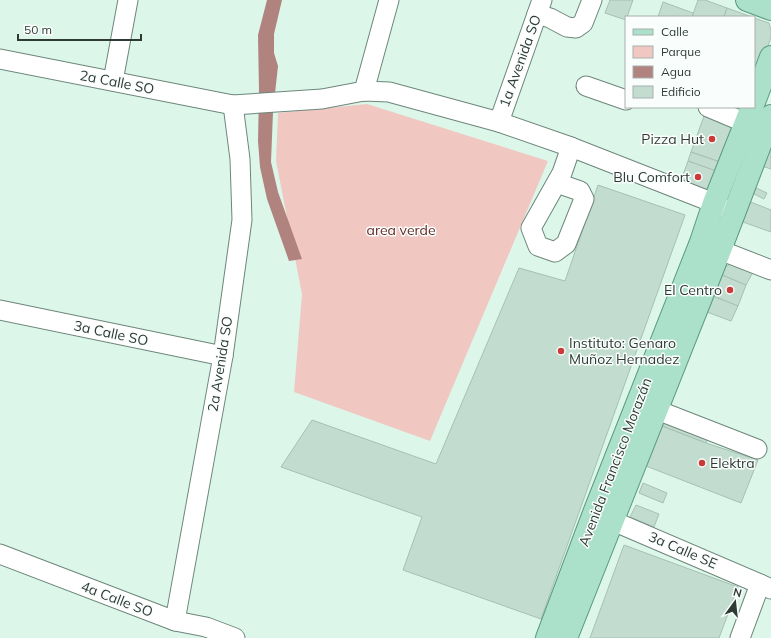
<svg xmlns="http://www.w3.org/2000/svg" width="771" height="638" font-family="Mulish,sans-serif">
<rect width="100%" height="100%" fill="#dcf7ea"/>
<polygon fill="#f1c7c2" points="367,104 548,161 430,441 294,392 302,294 276,161 278,113"/>
<polygon fill="#b1837e" points="267,0 282,0 274,34 274,53 278,66 273,112 271,162 278,192 302,259 289,261 267,199 260,167 258,141 259,91 258,35"/>
<g fill="#c2ddd0" stroke="#a6c0b4">
<polygon points="610,0 633,0 627,17 626,17 626,20 605,13"/>
<polygon points="698,0 705,0 727,8 724,17 692,17"/>
<polygon points="663,2 693,13 692,17 658,17"/>
<polygon points="727,8 752,17 724,17"/>
<polygon points="754,18 769,23 771,30 771,38 754,82"/>
<polygon points="704,116 733,126 720,162 691,152"/>
<polygon points="771,143 771,169 762,166"/>
<polygon points="691,152 720,162 716,171 688,161"/>
<polygon points="688,161 716,171 710,188 703,191 680,183"/>
<polygon points="598,185 685,215 541,619 403,570 422,517 281,467 312,420 436,464 519,268 565,281"/>
<polygon points="754,187 767,193 764,199 752,193"/>
<polygon points="748,201 771,210 771,232 740,221"/>
<polygon points="734,263 753,272 746,285 722,275 726,266"/>
<polygon points="722,275 746,285 738,306 713,296"/>
<polygon points="713,296 738,306 731,321 707,312"/>
<polygon points="665,417 709,436 706,443 662,426"/>
<polygon points="662,426 706,443 758,460 741,503 646,466"/>
<polygon points="643,483 667,493 663,503 639,493"/>
<polygon points="636,505 659,514 654,527 630,517"/>
<polygon points="624,545 738,587 719,638 590,638"/>
</g>
<g fill="none" stroke-linecap="round" stroke-linejoin="round">
<defs>
<g id="minor">
<polyline points="537,14 550,18 567,27 576,28 583,23 592,0"/>
<polyline points="0,59 233,105 248,104 322,99 364,91 389,92 499,122 571,147 714,203 727,210"/>
<polyline points="113,81 128,0"/>
<polyline points="586,86 626,100"/>
<polyline points="364,91 389,0"/>
<polyline points="708,107 746,123"/>
<polyline points="499,122 542,0"/>
<polyline points="557,183 580,191 584,199 566,244 555,252 538,246 531,228 562,173 571,147"/>
<polyline points="707,245 771,270"/>
<polyline points="0,310 223,356"/>
<polyline points="657,410 757,449"/>
<polyline points="599,515 760,584 771,589"/>
<polyline points="0,554 175,621 206,627 235,638"/>
<polyline points="175,621 223,356 242,220 240,159 233,105"/>
<polyline points="740,638 760,584"/>
</g>
<g id="major">
<polyline points="747,0 771,9"/>
<polyline points="754,102 771,57"/>
<polyline points="547,638 594,513 701,242 714,203 752,107"/>
<polyline points="566,638 720,250 771,116"/>
</g>
</defs>
<use href="#minor" stroke="#6d867b" stroke-width="21"/>
<use href="#major" stroke="#5b9a80" stroke-width="24"/>
<use href="#minor" stroke="#fff" stroke-width="19"/>
<use href="#major" stroke="#abe1cb" stroke-width="22"/>
</g>
<g fill="#c93a39" stroke="#f9fefc" stroke-width="1.5">
<circle cx="712" cy="139" r="4"/>
<circle cx="698" cy="177" r="4"/>
<circle cx="730" cy="290" r="4"/>
<circle cx="561" cy="351" r="4"/>
<circle cx="702" cy="463" r="4"/>
</g>
<g text-anchor="middle" stroke-width="3" stroke-linejoin="round" paint-order="stroke">
<g font-size="14" fill="#2f3a35" stroke="#f9fefc">
<text transform="translate(520 61) rotate(-70)" y="5">1a Avenida SO</text>
<text transform="translate(117 82) rotate(11)" y="5">2a Calle SO</text>
<text transform="translate(111 333) rotate(12)" y="5">3a Calle SO</text>
<text transform="translate(220 364) rotate(-81)" y="5">2a Avenida SO</text>
<text transform="translate(615 462) rotate(-69)" y="5">Avenida Francisco Morazán</text>
<text transform="translate(683 550) rotate(23)" y="5">3a Calle SE</text>
<text transform="translate(117 599) rotate(21)" y="5">4a Calle SO</text>
</g>
<g font-size="14" fill="#2f3a35" stroke="#f9fefc" text-anchor="end">
<text x="704" y="144">Pizza Hut</text>
<text x="690" y="182">Blu Comfort</text>
<text x="722" y="295">El Centro</text>
<text x="569" y="348" text-anchor="start">Instituto: Genaro<tspan x="569" dy="16">Muñoz Hernadez</tspan></text>
<text x="710" y="468" text-anchor="start">Elektra</text>
</g>
<g font-size="14" fill="#652925" stroke="#f9fefc">
<text x="401" y="235">area verde</text>
</g>
</g>
<rect x="625" y="16" width="130" height="92" fill="#f9fefc" stroke="#a8b0ac"/>
<rect x="633" y="29" width="20" height="6" fill="#abe1cb" stroke="#a8b0ac"/>
<text x="661" y="36" font-size="12" fill="#2f3a35">Calle</text>
<rect x="633" y="46" width="20" height="12" fill="#f1c7c2" stroke="#a8b0ac"/>
<text x="661" y="56" font-size="12" fill="#2f3a35">Parque</text>
<rect x="633" y="66" width="20" height="12" fill="#b1837e" stroke="#a8b0ac"/>
<text x="661" y="76" font-size="12" fill="#2f3a35">Agua</text>
<rect x="633" y="86" width="20" height="12" fill="#c2ddd0" stroke="#a8b0ac"/>
<text x="661" y="96" font-size="12" fill="#2f3a35">Edificio</text>
<g transform="translate(735 602) rotate(15)" stroke="#f9fefc" stroke-width="3" paint-order="stroke">
<path d="M0-3L7 15L0 10L-7 15Z" fill="#2f3a35"/>
<text y="-6" font-size="11" font-weight="bold" text-anchor="middle" fill="#2f3a35">N</text>
</g>
<path d="M18 34v6h123v-6" fill="none" stroke="#2f3a35" stroke-width="2"/>
<text x="24" y="34" font-size="12" fill="#2f3a35" stroke="#f9fefc" stroke-width="3" paint-order="stroke">50 m</text>
</svg>
